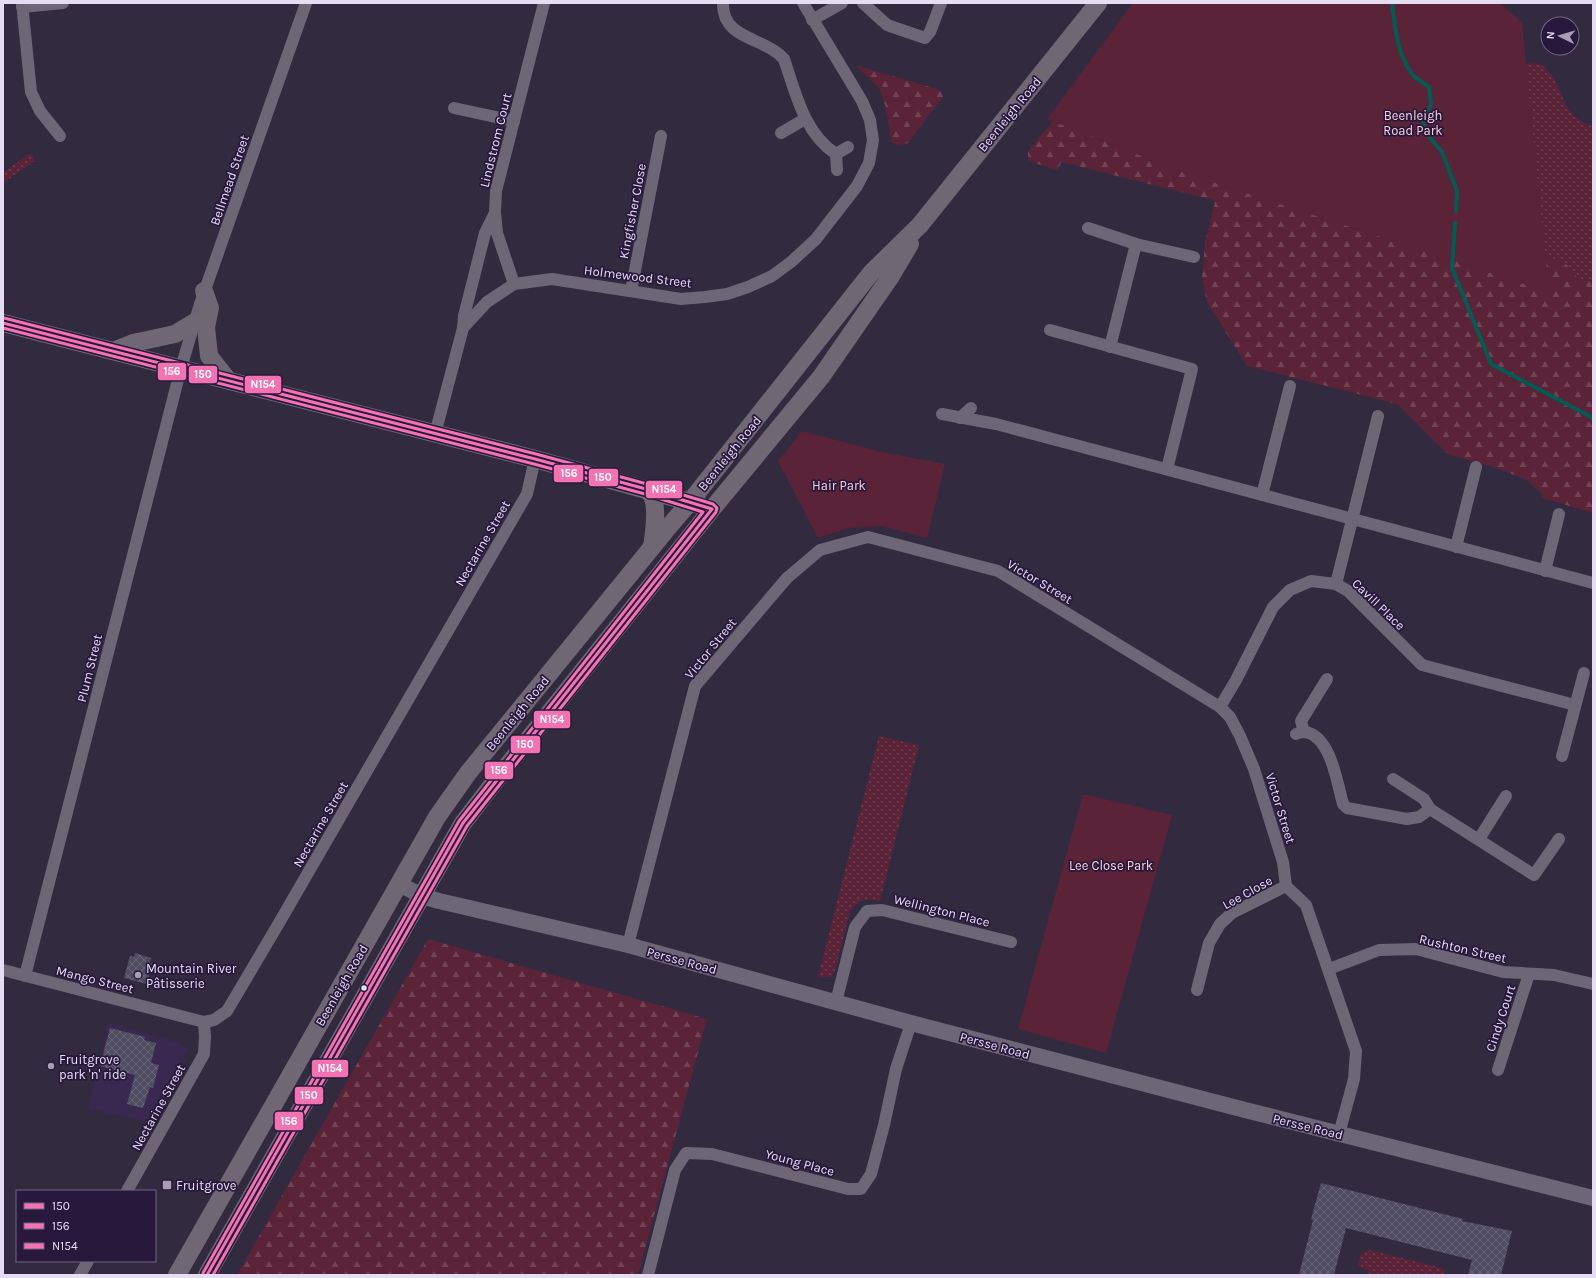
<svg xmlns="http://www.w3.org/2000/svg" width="1596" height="1278" font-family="Karla,sans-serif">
<defs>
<pattern id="grass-dots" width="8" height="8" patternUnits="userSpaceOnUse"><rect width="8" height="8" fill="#5a2338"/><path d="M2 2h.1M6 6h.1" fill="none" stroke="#724255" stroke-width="1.8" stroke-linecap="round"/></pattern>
<pattern id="forest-firs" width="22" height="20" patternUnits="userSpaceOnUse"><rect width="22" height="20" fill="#5a2338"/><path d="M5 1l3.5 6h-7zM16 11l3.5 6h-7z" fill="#724255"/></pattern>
<pattern id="building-cross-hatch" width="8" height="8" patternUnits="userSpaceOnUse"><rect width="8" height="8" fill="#504d63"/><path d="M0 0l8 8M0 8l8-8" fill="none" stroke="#69667a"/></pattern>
</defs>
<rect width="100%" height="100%" fill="#322a3f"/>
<polygon fill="#392850" points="108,1023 176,1042 189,1049 145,1121 88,1109"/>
<g fill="url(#grass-dots)">
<path d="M 1223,3 L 1518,66 C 1522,65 1528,63 1533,63 C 1555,64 1560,98 1570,111 C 1574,117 1586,125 1593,126 L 1593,282 L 1577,279 L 1567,265 L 1547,256 L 1142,40 Z"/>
<polygon points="31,153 35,161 3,183 3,172"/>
<path d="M 879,736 L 919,745 L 880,901 C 864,898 857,899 849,915 L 835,971 L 831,977 L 818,977 Z"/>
<polygon points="1371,1250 1443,1268 1446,1275 1368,1275 1368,1270 1358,1266 1361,1253"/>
</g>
<g fill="url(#forest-firs)">
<polygon points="1133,3 1547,256 1567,265 1578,279 1593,282 1593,513 1542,498 1542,494 1527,480 1493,467 1449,455 1397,404 1247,366 1207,302 1202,278 1205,242 1215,202 1213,200 1061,162 1058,170 1037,164 1028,160 1028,151 1053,121 1062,112"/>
<path d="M 855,65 L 937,89 L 941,92 L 943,97 L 908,143 C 902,145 898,146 892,143 L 885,105 L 880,89 Z"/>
<polygon points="428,939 707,1019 638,1275 237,1275"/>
</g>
<g fill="#5a2338">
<polygon points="1133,3 1500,3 1522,22 1549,292 1182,172 1047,119"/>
<polygon points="802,431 882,452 945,464 927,538 881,526 848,528 818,538 778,461"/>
<polygon points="1083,794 1172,815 1106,1053 1018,1029"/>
</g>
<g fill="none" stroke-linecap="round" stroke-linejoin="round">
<g stroke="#045b53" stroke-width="4">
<path d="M 1392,3 C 1395,28 1397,53 1412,74 C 1416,79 1424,83 1429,87 L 1431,104 L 1423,122 L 1426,133 L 1442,152 L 1457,191 L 1456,211"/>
<polyline points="1455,223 1452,268 1491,364 1593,418"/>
</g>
</g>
<g fill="url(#building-cross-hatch)">
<polygon points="135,953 151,958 150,963 152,963 147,984 124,978 130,956 134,957"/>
<polygon points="110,1028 145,1037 144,1040 156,1043 151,1063 159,1065 153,1088 150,1087 143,1108 127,1104 135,1075 100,1066"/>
<polygon points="1321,1183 1463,1219 1462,1221 1512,1231 1501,1275 1468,1275 1472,1260 1346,1228 1334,1275 1299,1275 1313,1220 1311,1219"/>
</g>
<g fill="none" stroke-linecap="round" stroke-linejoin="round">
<g stroke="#6d6676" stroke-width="12">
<polyline points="22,3 31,92 40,111 60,136"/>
<path d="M 723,3 C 722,40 765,37 784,59 C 796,94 804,133 836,154"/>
<polyline points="863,3 887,25 925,38 930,32 941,3"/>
<polyline points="22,7 63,3"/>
<polyline points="812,20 842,3"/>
<polyline points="454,108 514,121"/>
<polyline points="781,133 805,119"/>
<polyline points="837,170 836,154 848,147"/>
<polyline points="1088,228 1136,244 1194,257"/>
<polyline points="514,284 497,233 495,212 496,191 544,3"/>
<polyline points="631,291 661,136"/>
<polyline points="463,328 464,316 485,233 495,213"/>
<polyline points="1050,330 1192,369 1167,469"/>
<polyline points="1110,347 1136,244"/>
<polyline points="942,414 996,424 1593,583"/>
<polyline points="960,418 971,408"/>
<polyline points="435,434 463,328 487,302 514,284 552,279 681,299 705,297 727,294 748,287 772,276 791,262 816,239 857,186 869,163 873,140 870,120 862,101 803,3"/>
<polyline points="1262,495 1290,386"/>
<polyline points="1456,547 1476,467"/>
<polyline points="1545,571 1559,514"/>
<polyline points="1336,584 1378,416"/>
<polyline points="1220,707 1236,680 1273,607 1290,590 1311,581 1336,584 1348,591 1422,665 1575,705"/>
<polyline points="1304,732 1301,721 1327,679"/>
<path d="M 1296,734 C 1298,733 1302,732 1305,732 C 1331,736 1337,783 1343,804 L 1347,808 L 1407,819 L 1419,817 L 1430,809 L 1534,875 L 1559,839"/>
<polyline points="1562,756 1584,673"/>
<polyline points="1393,779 1424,799 1430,809"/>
<polyline points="1479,839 1506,796"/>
<polyline points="628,945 695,686 787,578 820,550 868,537 998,571 1220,707 1230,717 1240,736 1254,769 1283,862 1286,886 1306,905 1356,1051 1354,1079 1339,1134"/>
<polyline points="1329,969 1379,950 1416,949 1503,972 1554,975 1593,984"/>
<polyline points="3,970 204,1022 214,1020 227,1011 279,923 527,494 535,459"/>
<polyline points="25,976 181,368 200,304 306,3"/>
<polyline points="1197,990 1209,943 1220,924 1232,913 1286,886"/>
<polyline points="836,1002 855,927 867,911 882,910 1011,942"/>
<polyline points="1498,1070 1529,974"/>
<polyline points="127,1191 204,1054 205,1037 204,1022"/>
<polyline points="80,1275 88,1261"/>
<polyline points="648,1275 675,1170 686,1153 712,1154 848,1189 861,1189 871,1174 884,1125 896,1069 911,1023"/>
</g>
<polyline stroke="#6d6676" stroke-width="16" points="399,884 422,896 439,901 628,945 911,1023 1245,1110 1593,1198"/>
<g stroke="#706775" stroke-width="18">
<polyline points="204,291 210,308 206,327 209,356 228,380"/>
<polyline points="3,323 535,459 700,505"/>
<polyline points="113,351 133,343 175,334 195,322"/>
<path d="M 646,489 C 648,491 651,494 652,496 C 658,508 654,534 652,547"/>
<polyline points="177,1275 437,817 468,773 666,530 690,502 871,273 920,225 1098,3"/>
<polyline points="207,1275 463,823 503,771 712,509 821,377 891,276 910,244"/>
</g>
<defs>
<polyline id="bus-1" points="3,323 535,459 646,489 712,509 463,823 207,1275"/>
<polyline id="bus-2" points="3,328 534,464 645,494 703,512 459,821 203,1273"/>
<polyline id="bus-3" points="4,318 536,454 647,484 713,504 717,508 716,512 467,826 213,1275"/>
</defs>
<use href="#bus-1" stroke="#27183c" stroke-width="6"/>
<use href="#bus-2" stroke="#27183c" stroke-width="6"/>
<use href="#bus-3" stroke="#27183c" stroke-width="6"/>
<use href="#bus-1" stroke="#f272b2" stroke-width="3"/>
<use href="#bus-2" stroke="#f272b2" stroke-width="3"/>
<use href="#bus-3" stroke="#f272b2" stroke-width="3"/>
</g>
<g fill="#a79eb5" stroke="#27183c" stroke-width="1.5">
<circle cx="138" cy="975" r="4"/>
<circle cx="51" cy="1066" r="4"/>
<rect x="162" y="1180" width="10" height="10" rx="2"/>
</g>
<circle fill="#e6ddf5" stroke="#27183c" stroke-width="1.5" cx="364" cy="988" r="3.5"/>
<g text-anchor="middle" stroke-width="3.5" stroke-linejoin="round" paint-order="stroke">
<g font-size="13" fill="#e6ddf5" stroke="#27183c">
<text transform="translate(1009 114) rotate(-51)" y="5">Beenleigh Road</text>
<text transform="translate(495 140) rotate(-76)" y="5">Lindstrom Court</text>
<text transform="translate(229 180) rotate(-71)" y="5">Bellmead Street</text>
<text transform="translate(632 211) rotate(-79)" y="5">Kingfisher Close</text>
<text transform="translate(638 276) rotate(7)" y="5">Holmewood Street</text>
<text transform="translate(729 453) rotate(-51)" y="5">Beenleigh Road</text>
<text transform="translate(482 543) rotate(-60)" y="5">Nectarine Street</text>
<text transform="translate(1040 581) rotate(31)" y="5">Victor Street</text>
<text transform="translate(1379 604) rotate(44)" y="5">Cavill Place</text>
<text transform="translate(710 648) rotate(-51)" y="5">Victor Street</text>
<text transform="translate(89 668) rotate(-76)" y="5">Plum Street</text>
<text transform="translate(517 713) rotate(-51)" y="5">Beenleigh Road</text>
<text transform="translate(1281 808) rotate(73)" y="5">Victor Street</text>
<text transform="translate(320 824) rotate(-60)" y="5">Nectarine Street</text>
<text transform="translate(1247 892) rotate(-29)" y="5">Lee Close</text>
<text transform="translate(942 910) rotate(14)" y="5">Wellington Place</text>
<text transform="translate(1463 948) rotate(13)" y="5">Rushton Street</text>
<text transform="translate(682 960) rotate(15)" y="5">Persse Road</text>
<text transform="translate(95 979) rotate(14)" y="5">Mango Street</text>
<text transform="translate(341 985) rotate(-60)" y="5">Beenleigh Road</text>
<text transform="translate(1500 1018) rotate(-72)" y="5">Cindy Court</text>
<text transform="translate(995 1045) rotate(15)" y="5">Persse Road</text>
<text transform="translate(158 1107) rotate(-61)" y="5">Nectarine Street</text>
<text transform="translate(1308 1126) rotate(14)" y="5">Persse Road</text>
<text transform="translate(800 1162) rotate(15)" y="5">Young Place</text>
</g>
<g font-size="13" fill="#fdd0db" stroke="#27183c">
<text x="1413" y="120">Beenleigh<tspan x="1413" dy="15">Road Park</tspan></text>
<text x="839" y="490">Hair Park</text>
<text x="1111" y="870">Lee Close Park</text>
</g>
<g font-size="13" fill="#e6ddf5" stroke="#27183c" text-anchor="start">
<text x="146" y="973">Mountain River<tspan x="146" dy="15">Pâtisserie</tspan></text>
<text x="59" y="1064">Fruitgrove<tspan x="59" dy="15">park 'n' ride</tspan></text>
<text x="176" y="1190">Fruitgrove</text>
</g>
</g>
<g stroke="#27183c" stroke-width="1.5">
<rect x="157" y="362" width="30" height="19" rx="4" fill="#f272b2"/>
<rect x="188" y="365" width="30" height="19" rx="4" fill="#f272b2"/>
<rect x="244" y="375" width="38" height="19" rx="4" fill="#f272b2"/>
<rect x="553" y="464" width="31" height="19" rx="4" fill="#f272b2"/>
<rect x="588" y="468" width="31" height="19" rx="4" fill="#f272b2"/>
<rect x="645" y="480" width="38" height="19" rx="4" fill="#f272b2"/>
<rect x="533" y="710" width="38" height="19" rx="4" fill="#f272b2"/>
<rect x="510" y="735" width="31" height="19" rx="4" fill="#f272b2"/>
<rect x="484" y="761" width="30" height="19" rx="4" fill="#f272b2"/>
<rect x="311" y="1059" width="38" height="19" rx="4" fill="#f272b2"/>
<rect x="294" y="1086" width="30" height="19" rx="4" fill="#f272b2"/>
<rect x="274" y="1111" width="30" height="20" rx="4" fill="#f272b2"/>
</g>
<g font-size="11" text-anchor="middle" font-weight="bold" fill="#fff">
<text x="172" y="375">156</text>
<text x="203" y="378">150</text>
<text x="263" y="388">N154</text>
<text x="569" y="477">156</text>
<text x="603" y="481">150</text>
<text x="664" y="493">N154</text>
<text x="552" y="723">N154</text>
<text x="525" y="748">150</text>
<text x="499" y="774">156</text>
<text x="330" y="1072">N154</text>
<text x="309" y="1099">150</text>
<text x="289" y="1125">156</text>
</g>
<rect width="1596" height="1278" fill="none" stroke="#e6ddf5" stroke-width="8"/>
<rect x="16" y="1190" width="140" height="72" fill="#27183c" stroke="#736786"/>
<rect x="24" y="1203" width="20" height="6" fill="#f272b2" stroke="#736786"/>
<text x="52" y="1210" font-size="12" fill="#e6ddf5">150</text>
<rect x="24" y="1223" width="20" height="6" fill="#f272b2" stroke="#736786"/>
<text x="52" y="1230" font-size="12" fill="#e6ddf5">156</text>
<rect x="24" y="1243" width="20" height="6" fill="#f272b2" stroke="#736786"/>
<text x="52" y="1250" font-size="12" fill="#e6ddf5">N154</text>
<g transform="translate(1560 36) rotate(275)"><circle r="19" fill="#27183c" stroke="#736786"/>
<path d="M0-3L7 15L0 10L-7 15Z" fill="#a79eb5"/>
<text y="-6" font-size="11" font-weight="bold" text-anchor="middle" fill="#e6ddf5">N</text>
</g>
</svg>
